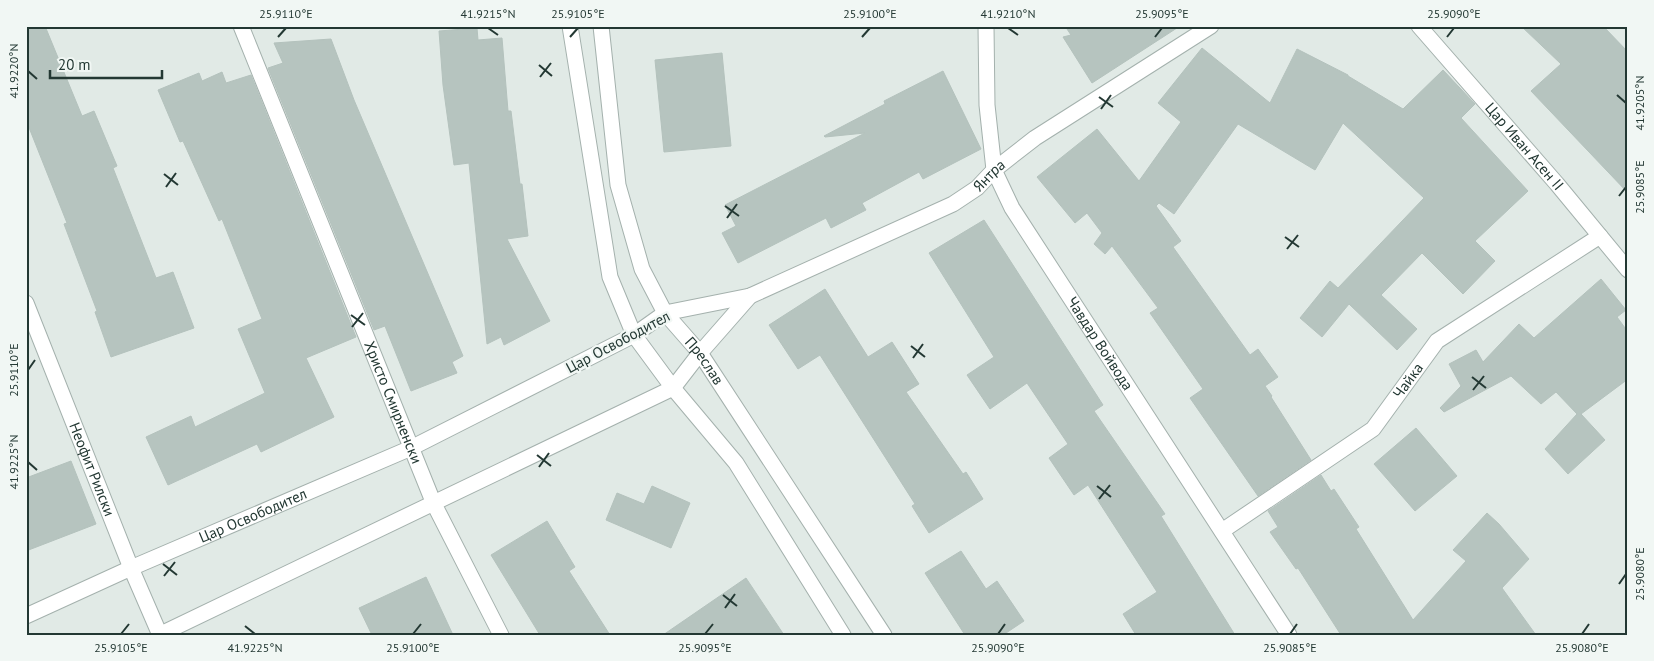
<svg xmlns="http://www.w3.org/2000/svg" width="1654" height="661" font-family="'PT Sans',sans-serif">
<rect width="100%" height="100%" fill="#e1eae6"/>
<g fill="#b6c4bf" stroke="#b4c2bd">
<polygon points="26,26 45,26 82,116 94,111 117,166 113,168 156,278 173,272 194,328 111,357 95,312 97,311 64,224 67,223 26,120"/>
<polygon points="1065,26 1180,26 1092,83 1063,37 1071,35"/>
<polygon points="1521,26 1603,26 1628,52 1628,193 1531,91 1561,64"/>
<polygon points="477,28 478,40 502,38 508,111 511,111 520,184 522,184 528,236 507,239 550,321 504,345 501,337 487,344 469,163 454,165 443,85 439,31"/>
<polygon points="331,39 354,100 463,356 452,362 457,373 411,391 385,326 374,330 268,68 283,63 274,43"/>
<polygon points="1202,48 1270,103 1297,49 1348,75 1348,76 1403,109 1443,70 1475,104 1461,118 1528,191 1475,241 1495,261 1463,294 1422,253 1381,295 1417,329 1397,350 1349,304 1322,337 1300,318 1330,281 1338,288 1424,198 1343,123 1315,170 1238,124 1174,214 1159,203 1156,206 1181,241 1173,247 1250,355 1258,349 1278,377 1265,386 1272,396 1271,397 1311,460 1258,496 1190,398 1203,389 1150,313 1158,308 1112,246 1105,254 1094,244 1102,233 1087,213 1075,223 1037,177 1097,129 1139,181 1181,122 1158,103"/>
<polygon points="722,53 731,146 664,152 655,60"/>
<polygon points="943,71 981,149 923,179 919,172 862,203 866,210 831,228 826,218 738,263 722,233 736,226 725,205 865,133 825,137 824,136 885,104 884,101"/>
<polygon points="222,72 226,83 251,75 356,337 306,358 334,417 261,452 257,444 168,485 146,437 191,416 195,427 265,393 238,329 262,319 222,219 219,221 183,141 180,142 158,90 199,73 202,81"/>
<polygon points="984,220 1103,405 1094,411 1165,514 1161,516 1235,635 1136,635 1123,614 1157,592 1088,485 1074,495 1049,458 1068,444 1027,383 990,409 967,375 994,357 929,253"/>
<polygon points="1601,279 1626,310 1617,317 1628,332 1628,379 1581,414 1605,440 1568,474 1545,449 1577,414 1556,392 1541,404 1511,376 1444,412 1440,408 1461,386 1449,364 1476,350 1483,362 1519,324 1534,338"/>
<polygon points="825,289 868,357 892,342 919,384 906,392 963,474 966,472 983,499 929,533 912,506 915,504 820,355 798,369 769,325"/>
<polygon points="1416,428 1457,476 1415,511 1374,464"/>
<polygon points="71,461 96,524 26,551 26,478"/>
<polygon points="1321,475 1331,491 1334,489 1359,527 1356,529 1413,620 1466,561 1453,550 1487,513 1499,524 1529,559 1502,588 1536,635 1341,635 1298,568 1296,569 1270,532 1278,527 1268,511"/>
<polygon points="652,486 690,503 671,548 606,520 617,493 644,504"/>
<polygon points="547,521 575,567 569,571 610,635 540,635 491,555"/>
<polygon points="961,551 986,589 997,581 1024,621 1003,635 965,635 925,573"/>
<polygon points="426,577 453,635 372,635 359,608"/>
<polygon points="746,578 784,635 663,635"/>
</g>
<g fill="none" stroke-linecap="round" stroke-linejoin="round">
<defs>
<g id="street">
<path id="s1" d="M 241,26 L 434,504 L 501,635"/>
<polyline points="570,26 610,277 634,335 673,388 736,463 843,635"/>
<path id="s2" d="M 601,26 L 618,185 L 642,269 L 665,313 L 700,353 L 884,635"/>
<path id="s3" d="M 986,26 L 987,105 L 994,170 L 1012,208 L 1289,635"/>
<path id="s4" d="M 1419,26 L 1557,184 L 1628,270"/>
<path id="s5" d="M 26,303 L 131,568 L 160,635"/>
<path id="s6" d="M 1222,531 L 1373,429 L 1437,341 L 1600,236"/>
<path id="s7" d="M 26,616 L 131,568 L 411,448 L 634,335 L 665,313 L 750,296 L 953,204 L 977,188 L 994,170 L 1035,138 L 1211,26"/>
<polyline points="159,635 673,388 700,353 750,296"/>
</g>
</defs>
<use href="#street" stroke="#a4b1ad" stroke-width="17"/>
<use href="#street" stroke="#fff" stroke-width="15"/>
</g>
<path fill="none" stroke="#233833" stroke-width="2" d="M 488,28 L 498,35M 1008,28 L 1018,35M 278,37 L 286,28M 570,37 L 578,28M 862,37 L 870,28M 1155,37 L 1162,28M 1447,37 L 1454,28M 539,65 L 552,76M 28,71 L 37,79M 540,77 L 551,63M 1617,95 L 1626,103M 1099,97 L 1113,107M 1101,109 L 1111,95M 164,174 L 178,185M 166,187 L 176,173M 1619,196 L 1626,187M 725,206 L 739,216M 727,218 L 737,204M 1285,237 L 1299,247M 1287,249 L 1298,235M 351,315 L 365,325M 352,327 L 363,313M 911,346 L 925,357M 913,358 L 923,344M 28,370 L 35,360M 1472,377 L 1486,388M 1473,390 L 1484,376M 537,455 L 551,466M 28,462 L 37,470M 539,467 L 549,453M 1097,486 L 1111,497M 1099,499 L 1110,485M 163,564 L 177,575M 164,576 L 175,562M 1619,584 L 1626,574M 723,595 L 737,606M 725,608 L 735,594M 245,626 L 255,634M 121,634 L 129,624M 413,634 L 421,624M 705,634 L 713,624M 998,634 L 1005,624M 1290,634 L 1297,624M 1582,634 L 1589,624"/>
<g text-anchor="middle" stroke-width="4.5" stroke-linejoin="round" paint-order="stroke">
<g font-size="15" fill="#233833" stroke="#f1f7f4">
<text dy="5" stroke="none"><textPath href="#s4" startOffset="160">Цар Иван Асен II</textPath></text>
<text dy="5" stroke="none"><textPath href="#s7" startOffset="1064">Янтра</textPath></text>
<text transform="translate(618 342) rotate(-28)" y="5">Цар Освободител</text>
<text dy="5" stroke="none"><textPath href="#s3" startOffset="348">Чавдар Войвода</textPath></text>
<text dy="5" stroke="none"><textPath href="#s2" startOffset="359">Преслав</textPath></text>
<text dy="5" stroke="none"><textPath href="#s6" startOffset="242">Чайка</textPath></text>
<text dy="5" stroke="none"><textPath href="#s1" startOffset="406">Христо Смирненски</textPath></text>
<text dy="5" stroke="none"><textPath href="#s5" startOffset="179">Неофит Рилски</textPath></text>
<text dy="5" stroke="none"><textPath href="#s7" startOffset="248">Цар Освободител</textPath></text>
</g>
</g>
<rect width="1654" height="661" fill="none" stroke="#f1f7f4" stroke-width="55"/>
<path d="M50 70v8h112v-8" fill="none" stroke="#233833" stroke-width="2.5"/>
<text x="58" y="70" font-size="15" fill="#233833" stroke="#f1f7f4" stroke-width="4" paint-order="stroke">20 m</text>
<rect x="28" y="28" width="1598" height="606" fill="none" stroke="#233833" stroke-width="2"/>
<g font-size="12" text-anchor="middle" fill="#233833">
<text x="286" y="18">25.9110°E</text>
<text x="488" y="18">41.9215°N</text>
<text x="578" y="18">25.9105°E</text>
<text x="870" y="18">25.9100°E</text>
<text x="1008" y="18">41.9210°N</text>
<text x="1162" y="18">25.9095°E</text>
<text x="1454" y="18">25.9090°E</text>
<text transform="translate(14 71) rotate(-90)" y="4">41.9220°N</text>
<text transform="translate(1640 103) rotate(-90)" y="4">41.9205°N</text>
<text transform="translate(1640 187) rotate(-90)" y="4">25.9085°E</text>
<text transform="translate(14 370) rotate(-90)" y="4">25.9110°E</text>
<text transform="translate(14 462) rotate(-90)" y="4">41.9225°N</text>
<text transform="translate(1640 574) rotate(-90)" y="4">25.9080°E</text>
<text x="121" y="652">25.9105°E</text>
<text x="255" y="652">41.9225°N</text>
<text x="413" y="652">25.9100°E</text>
<text x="705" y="652">25.9095°E</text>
<text x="998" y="652">25.9090°E</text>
<text x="1290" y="652">25.9085°E</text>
<text x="1582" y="652">25.9080°E</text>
</g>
</svg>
